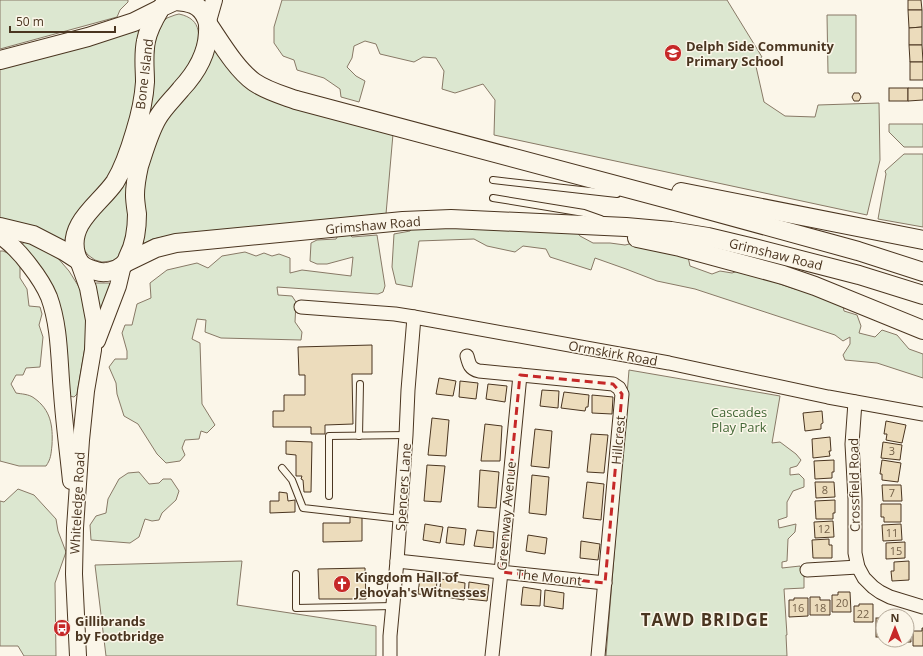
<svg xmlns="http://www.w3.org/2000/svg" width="923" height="656" font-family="'Open Sans',sans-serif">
<rect width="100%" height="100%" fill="#fbf6e9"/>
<g fill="#dce7d0" stroke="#887966">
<polygon points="0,0 128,0 128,2 120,10 117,17 0,49"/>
<polygon points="282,0 727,0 762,57 755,62 764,102 785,116 815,117 818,105 879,103 880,160 867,215 494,135 495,100 483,84 455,93 442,89 444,71 436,58 423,57 414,62 380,54 376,44 365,41 354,46 352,58 347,67 356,76 365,81 359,102 341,97 340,89 324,78 297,70 294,60 283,56 274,43 274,27"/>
<path d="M 179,14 C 203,19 201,38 193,56 C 192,59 190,64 188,67 C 177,84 162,100 150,116 L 148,115 L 155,38 L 163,22 L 167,18 L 175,15 Z"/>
<polygon points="827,15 856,15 856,73 828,73"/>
<polygon points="139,29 140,29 138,80 134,109 119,154 111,173 68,232 65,240 63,241 0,219 0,67"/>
<polygon points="213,47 230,67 393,134 386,214 168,236 153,239 143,244 143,200 146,171 161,125"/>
<polygon points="889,124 923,124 923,147 904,147 889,132"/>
<polygon points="904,154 923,154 923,227 878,219 886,174 885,171"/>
<polygon points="130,175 128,234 120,255 115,260 111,261 102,262 95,260 88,255 85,251 83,247 83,242 86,230 121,184"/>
<polygon points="416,223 574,229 580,236 593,243 610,243 625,245 643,241 688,257 690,266 712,274 720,271 732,273 744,269 775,276 777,283 795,289 814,288 842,300 844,311 857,315 861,326 859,333 875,337 882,330 897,335 909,349 923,354 923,378 877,363 845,360 843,355 850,344 850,337 843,341 835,335 695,289 657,281 626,269 595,258 591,270 550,257 546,249 523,246 515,252 487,246 474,239 419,241 412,287 396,284 392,267 394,234 410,231"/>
<polygon points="348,233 352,237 377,235 385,286 383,292 378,294 277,287 278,295 292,296 296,302 295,322 302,332 301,340 221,338 205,332 206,320 197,319 192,339 200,343 202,404 215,425 207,433 201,431 199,439 185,440 182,448 185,455 180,461 166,463 157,454 138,424 124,416 117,394 116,383 109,367 115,359 127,359 127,351 122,333 125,325 132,325 137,304 151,298 150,283 167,270 197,263 208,268 222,256 245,252 256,256 264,253 272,256 279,254 290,258 290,273 302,270 351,276 353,257 327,264 317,264 310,261 311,243 317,240 336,239 339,234"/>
<polygon points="25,240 56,256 69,271 79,287 87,310 86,341 77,394 74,397 70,396 63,335 22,245"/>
<path d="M 0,251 L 3,251 L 12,255 L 20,266 L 20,278 L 27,289 L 29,306 L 40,307 L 42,314 L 39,325 L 43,337 L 40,367 L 26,368 L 23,375 L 16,375 L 11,384 L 16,393 C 21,394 29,394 34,398 C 51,410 53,426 52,445 C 51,454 51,459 46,466 L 19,466 L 0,461 Z"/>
<polygon points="96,283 109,283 111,285 101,310 99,310 95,284"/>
<polygon points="629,370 780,396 772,443 780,442 796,454 801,460 797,466 790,468 790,475 799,474 804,479 804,487 793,491 787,502 787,517 778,520 779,528 796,524 795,532 788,539 787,561 782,562 782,568 800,566 804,575 804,588 784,589 787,635 786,635 787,656 606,656"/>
<polygon points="139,472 149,484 159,483 163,479 171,479 179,491 176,500 162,513 159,520 152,521 145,519 139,537 130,543 91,540 90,525 96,516 106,513 108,499 119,479 128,473"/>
<polygon points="18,489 34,495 56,519 58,531 66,552 55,583 56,656 24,656 18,646 0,646 0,501 4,502"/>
<polygon points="242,561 237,605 376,626 376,656 106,656 95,565"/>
</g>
<g fill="#ecdcbc" stroke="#4a3520">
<polygon points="908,0 921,0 922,10 908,10"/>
<polygon points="908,10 922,10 922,27 909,28"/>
<polygon points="922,27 922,45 909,45 909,28"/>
<polygon points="909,45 922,45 923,62 910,62"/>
<rect x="910" y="62" width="13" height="18"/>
<rect x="889" y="88" width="19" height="13"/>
<polygon points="908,88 923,88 923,100 908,101"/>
<polygon points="854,93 859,93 861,97 859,101 854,101 852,97"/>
<polygon points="372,345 372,374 352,374 353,424 325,425 325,434 311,434 311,427 273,427 273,411 284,411 284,395 305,395 305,375 299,375 298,347"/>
<polygon points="439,378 456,381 453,396 436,394"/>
<polygon points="460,381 478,383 476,399 459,397"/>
<polygon points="488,384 507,386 505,402 486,399"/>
<polygon points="542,390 559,391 558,408 540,406"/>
<polygon points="564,392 589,395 588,407 586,407 585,411 561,408"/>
<polygon points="592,395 613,397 612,414 592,413"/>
<polygon points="822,411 823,423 821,424 821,429 805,431 803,413"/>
<polygon points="432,418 449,420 446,456 428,455"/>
<polygon points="886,421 906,425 902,443 886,440 887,434 884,434"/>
<polygon points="485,424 502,426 500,461 481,461"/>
<polygon points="535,429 552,431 549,468 531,466"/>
<polygon points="591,434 608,435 604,473 587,472"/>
<polygon points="830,437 831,451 829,451 830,456 813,458 812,439"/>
<polygon points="286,441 312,442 311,492 304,492 303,480 301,479 302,476 296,476 296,455 286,454"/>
<polygon points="883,442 902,445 900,460 881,458"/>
<polygon points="834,460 834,472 832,472 832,478 815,479 814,461"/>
<polygon points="882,460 901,463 898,482 882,480 882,474 880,474"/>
<polygon points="427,465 445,466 441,502 424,501"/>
<polygon points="480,470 499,472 496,508 478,507"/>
<polygon points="532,475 549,477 546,515 529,513"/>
<polygon points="587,482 604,484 601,520 583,518"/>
<polygon points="815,482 834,482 835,497 816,498"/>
<polygon points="882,485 901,485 902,501 883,501"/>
<polygon points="279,492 287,493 288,501 295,500 295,512 270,513 270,501 279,501"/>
<polygon points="835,500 835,513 833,513 833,519 816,519 815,501"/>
<polygon points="881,504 901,504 901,522 884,522 884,517 881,517"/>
<polygon points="350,516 362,516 362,541 323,542 323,523 350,523"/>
<polygon points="833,521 834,537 815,538 814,522"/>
<polygon points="425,524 443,527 440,543 423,540"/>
<polygon points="901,524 902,540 883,541 882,525"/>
<polygon points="448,527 466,529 464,545 446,543"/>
<polygon points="477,530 494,532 493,548 474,546"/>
<polygon points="528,535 547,538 545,554 526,551"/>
<polygon points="829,539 829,545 832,545 832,558 813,558 812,540"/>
<polygon points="581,541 600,544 598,560 580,558"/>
<polygon points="905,542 905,558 886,559 886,543"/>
<polygon points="909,561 909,580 892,581 891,571 894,571 894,562"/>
<polygon points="365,568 366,599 319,599 318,569"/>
<polygon points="420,577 437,579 436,595 418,594"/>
<polygon points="441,579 465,583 464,600 439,596"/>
<polygon points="469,582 489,585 487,601 468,599"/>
<polygon points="523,587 541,590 540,606 521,605"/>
<polygon points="545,590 564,593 563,609 544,606"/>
<polygon points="838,592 850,592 851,612 832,612 832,595 838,595"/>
<polygon points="810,597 820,597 820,600 830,600 830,615 810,615"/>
<polygon points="794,598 808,598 808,616 789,617 789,600 794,600"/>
<polygon points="859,604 873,604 873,622 854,622 854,606 859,606"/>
<rect x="876" y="618" width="7" height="19"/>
<polygon points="907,623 910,623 911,642 895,642 895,640 907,640"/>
<polygon points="922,628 923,628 923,646 913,646 913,631 922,631"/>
</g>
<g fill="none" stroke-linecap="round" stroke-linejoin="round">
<defs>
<g id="service">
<polyline points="493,180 617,194"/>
<polyline points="493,198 584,213 601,219"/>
<polyline points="359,436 360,384"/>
<polyline points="282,468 292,480 303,508 401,519"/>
<polyline points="329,496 329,436 406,435"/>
<polyline points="296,574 296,608 393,606"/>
</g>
<g id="minor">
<polyline points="301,307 395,314 414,317 669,363 828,397 923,414"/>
<path d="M 467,356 C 469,364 470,369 479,371 L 613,384 L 619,388 L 622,394 L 598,656"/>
<polyline points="855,402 852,444 855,499 855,553 858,567 864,578 873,587 880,592 890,597 923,607"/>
<polyline points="397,561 605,583"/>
<polyline points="807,570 858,567"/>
<polyline points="390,656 390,636 397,561 406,435 408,390 414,317"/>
<polyline points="492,656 501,572 520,375"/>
</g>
<g id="tertiary">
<polyline points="208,21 214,0"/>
<path d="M 0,236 C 12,244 21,254 30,266 C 37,275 44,285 49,297 C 60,327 59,361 62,393 C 64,422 68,451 71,481"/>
<polyline points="97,341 118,286 123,265"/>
<polyline points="78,656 74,574 75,528 81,440 86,391 93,350 94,320 88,288 79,263"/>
</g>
<g id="secondary">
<path d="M 175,1 C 189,2 200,4 206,18 C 209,23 208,28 208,33 C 207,55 195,74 181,89 C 173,99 163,108 157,119 C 149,133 144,151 139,166 C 137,175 135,185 135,195 C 135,201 136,207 137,214 C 137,228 135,244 128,257 C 127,260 126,263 123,265 C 116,271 105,274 96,271 C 85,268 79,265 76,254 C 67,223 100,204 115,182 C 124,167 130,149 135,132 C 140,116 144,99 145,82 C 145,69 143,55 146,41 C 148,30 154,19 160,9 L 162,7 Z"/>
<path d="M 208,24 C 221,43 236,69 254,82 C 267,91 282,95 296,100 L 668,199 L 858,251 L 923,272"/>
<polyline points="0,60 88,37 134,22 160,9"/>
<polyline points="681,192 923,240"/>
<polyline points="0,227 33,235 64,251 78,260"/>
<polyline points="637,238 680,247 783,275 815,286 923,330"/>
<polyline points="125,263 156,248 176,243 403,221 451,219 626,227 671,231 708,237 754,248 859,275 923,295"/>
</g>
</defs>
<use href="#service" stroke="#4a3520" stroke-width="8"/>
<use href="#minor" stroke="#4a3520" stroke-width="15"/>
<use href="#tertiary" stroke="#4a3520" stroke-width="18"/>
<use href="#secondary" stroke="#4a3520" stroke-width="20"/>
<use href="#service" stroke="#fbf6e9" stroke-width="6"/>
<use href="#minor" stroke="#fbf6e9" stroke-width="13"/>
<use href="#tertiary" stroke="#fbf6e9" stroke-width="16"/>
<use href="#secondary" stroke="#fbf6e9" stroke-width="18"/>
</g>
<path fill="none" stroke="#c62828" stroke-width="3" stroke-dasharray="8 5" stroke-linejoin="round" d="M 520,375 L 613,384 L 622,394 L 605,583 L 501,572 Z"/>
<defs>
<symbol id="school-disc" viewBox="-11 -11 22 22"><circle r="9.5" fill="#c62828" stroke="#fbf6e9"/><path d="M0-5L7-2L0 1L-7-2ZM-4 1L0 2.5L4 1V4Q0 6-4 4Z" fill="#fff"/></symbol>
<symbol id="church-disc" viewBox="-11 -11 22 22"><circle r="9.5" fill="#c62828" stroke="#fbf6e9"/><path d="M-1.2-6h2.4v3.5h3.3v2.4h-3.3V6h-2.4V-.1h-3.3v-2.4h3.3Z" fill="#fff"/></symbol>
<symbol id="bus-disc" viewBox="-11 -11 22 22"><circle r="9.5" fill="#c62828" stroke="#fbf6e9"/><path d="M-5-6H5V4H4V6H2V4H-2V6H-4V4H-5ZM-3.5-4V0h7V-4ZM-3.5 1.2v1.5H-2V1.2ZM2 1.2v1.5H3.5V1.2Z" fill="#fff"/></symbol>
</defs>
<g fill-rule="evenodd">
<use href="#school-disc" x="663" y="43" width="20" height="20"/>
<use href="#church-disc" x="332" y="574" width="20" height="20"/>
<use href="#bus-disc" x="52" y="618" width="20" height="20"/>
</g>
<g text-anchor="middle" stroke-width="3" stroke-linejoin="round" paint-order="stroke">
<g font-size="11" fill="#725f47">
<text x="892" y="455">3</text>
<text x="825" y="494">8</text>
<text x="892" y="497">7</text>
<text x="824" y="533">12</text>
<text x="892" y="537">11</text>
<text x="896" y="555">15</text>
<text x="842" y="607">20</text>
<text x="798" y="612">16</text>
<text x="820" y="612">18</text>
<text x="863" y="618">22</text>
</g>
<g font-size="13" font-weight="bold" fill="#4a3520" stroke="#fbf6e9" text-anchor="start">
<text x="686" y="51">Delph Side Community<tspan x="686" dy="15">Primary School</tspan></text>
<text x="355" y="582">Kingdom Hall of<tspan x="355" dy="15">Jehovah's Witnesses</tspan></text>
<text x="75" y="626">Gillibrands<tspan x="75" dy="15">by Footbridge</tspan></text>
</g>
<g font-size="13" fill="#4a3520" stroke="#fbf6e9">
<text transform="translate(144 74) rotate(-83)" y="5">Bone Island</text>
<text transform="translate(373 225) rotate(-5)" y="5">Grimshaw Road</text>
<text transform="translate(776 254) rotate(14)" y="5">Grimshaw Road</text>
<text transform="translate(613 353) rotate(10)" y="5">Ormskirk Road</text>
<text transform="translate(618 440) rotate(-85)" y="5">Hillcrest</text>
<text transform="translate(854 485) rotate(-91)" y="5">Crossfield Road</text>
<text transform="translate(403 487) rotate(-86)" y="5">Spencers Lane</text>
<text transform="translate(77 503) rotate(-87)" y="5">Whiteledge Road</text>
<text transform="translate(506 516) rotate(-85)" y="5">Greenway Avenue</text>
<text transform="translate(549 577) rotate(6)" y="5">The Mount</text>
</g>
<g font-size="13" fill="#436837" stroke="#fbf6e9">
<text x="739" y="417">Cascades<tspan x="739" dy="15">Play Park</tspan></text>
</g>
<g font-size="17" font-weight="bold" letter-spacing="1" fill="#4a3520" stroke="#fbf6e9">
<text x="705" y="626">TAWD BRIDGE</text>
</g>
</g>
<g transform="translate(895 628)"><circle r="19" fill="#fbf6e9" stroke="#b4a999"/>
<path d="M0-3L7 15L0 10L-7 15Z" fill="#c62828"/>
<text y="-6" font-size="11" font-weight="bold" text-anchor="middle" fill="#4a3520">N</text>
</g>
<path d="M10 26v6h105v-6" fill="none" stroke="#4a3520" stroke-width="2"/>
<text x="16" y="26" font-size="12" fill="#4a3520" stroke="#fbf6e9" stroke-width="3" paint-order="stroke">50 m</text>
</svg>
